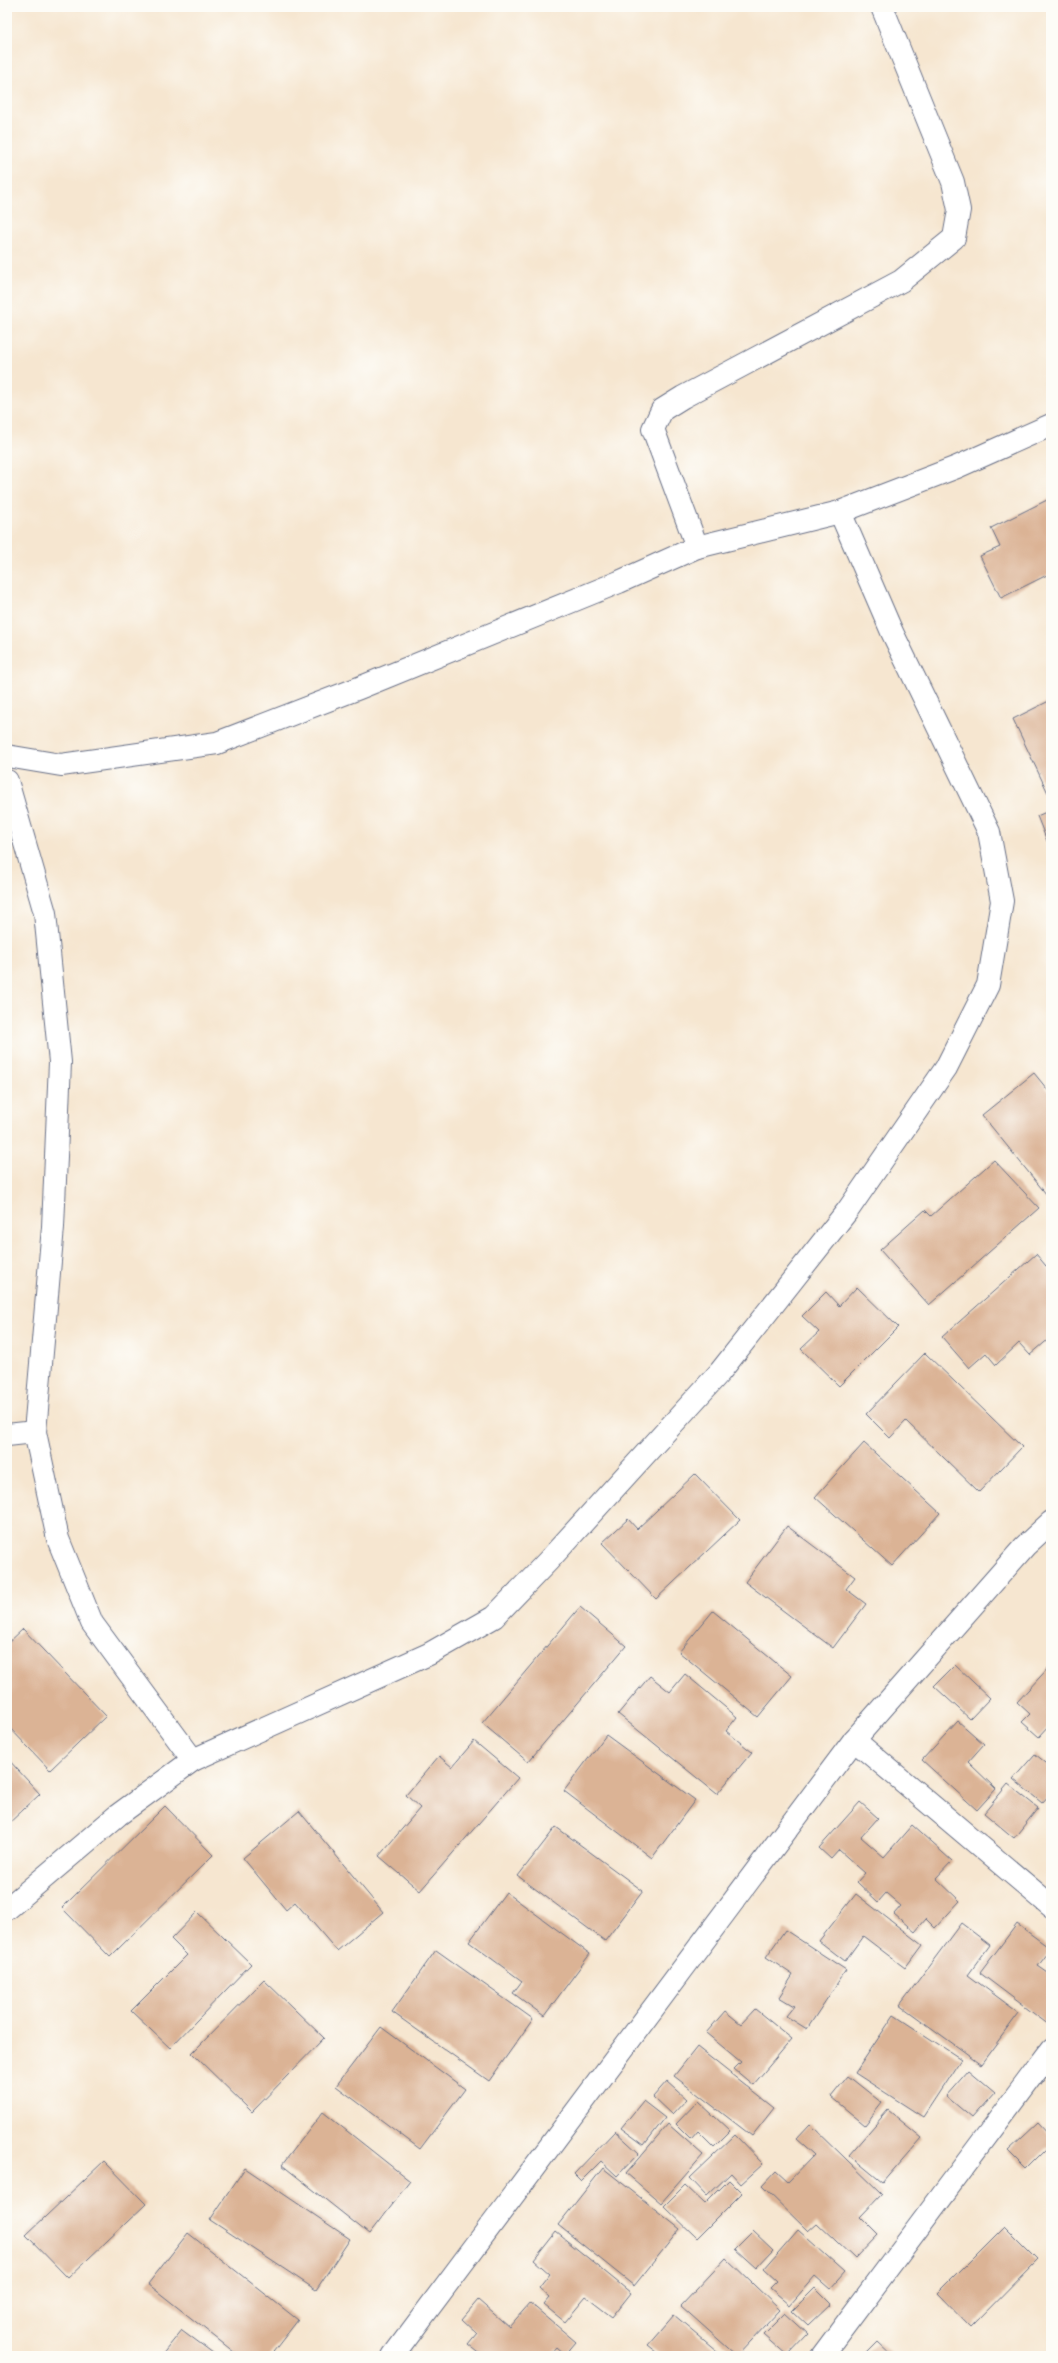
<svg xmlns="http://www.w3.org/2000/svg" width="1058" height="2363" font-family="'Patrick Hand',sans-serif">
<rect width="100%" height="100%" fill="#fdfcf7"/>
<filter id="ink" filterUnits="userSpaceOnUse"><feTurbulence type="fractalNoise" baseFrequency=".025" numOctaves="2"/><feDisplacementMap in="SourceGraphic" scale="8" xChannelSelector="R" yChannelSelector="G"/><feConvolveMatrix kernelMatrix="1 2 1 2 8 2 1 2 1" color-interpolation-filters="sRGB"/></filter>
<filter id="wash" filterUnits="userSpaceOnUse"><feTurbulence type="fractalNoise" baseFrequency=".012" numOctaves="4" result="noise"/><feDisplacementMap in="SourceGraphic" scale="16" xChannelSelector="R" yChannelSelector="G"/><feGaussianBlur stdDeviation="0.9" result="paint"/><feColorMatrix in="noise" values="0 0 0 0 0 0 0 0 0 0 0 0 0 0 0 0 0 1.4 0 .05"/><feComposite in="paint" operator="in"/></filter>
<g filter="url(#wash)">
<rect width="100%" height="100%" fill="#f6e6d0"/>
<g id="blocks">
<g fill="#dbb395">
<polygon points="1051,498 1051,573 1001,598 980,556 1000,547 991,528"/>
<polygon points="1051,700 1051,791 1048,793 1013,719"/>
<polygon points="1051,810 1051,851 1037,816"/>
<polygon points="1034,1073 1051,1094 1051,1200 982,1115"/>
<polygon points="994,1160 1039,1208 929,1305 880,1250 925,1210 931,1216"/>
<polygon points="1036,1254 1051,1272 1051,1337 1030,1355 1019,1343 996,1365 986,1353 969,1368 942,1337"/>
<polygon points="857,1287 898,1327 839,1386 801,1349 819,1332 802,1316 826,1292 839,1306"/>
<polygon points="925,1353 1022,1447 979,1492 906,1421 890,1438 866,1414"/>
<polygon points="864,1443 940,1513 892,1566 815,1497"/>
<polygon points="695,1474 740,1520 656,1599 602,1543 628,1519 637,1529"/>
<polygon points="787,1526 855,1577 846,1589 866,1604 833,1648 745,1582"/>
<polygon points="580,1607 626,1646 528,1762 482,1723"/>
<polygon points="713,1611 792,1676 758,1717 679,1652"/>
<polygon points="23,1629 106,1716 50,1770 7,1725 7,1644"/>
<polygon points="955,1665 990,1698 970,1719 934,1686"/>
<polygon points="1051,1665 1051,1724 1039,1737 1022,1722 1030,1714 1017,1702"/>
<polygon points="685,1674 737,1717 726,1731 752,1752 717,1794 618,1714 650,1676 670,1692"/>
<polygon points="958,1721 984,1744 968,1762 996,1789 977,1810 922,1760"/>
<polygon points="606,1735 695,1800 652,1858 564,1791"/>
<polygon points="474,1741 518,1778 420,1891 379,1856 420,1808 406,1795 439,1756 452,1767"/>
<polygon points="1035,1754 1051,1767 1051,1793 1042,1803 1013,1779"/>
<polygon points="7,1758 40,1794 7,1825"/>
<polygon points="1008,1784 1038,1808 1014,1838 984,1813"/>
<polygon points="860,1802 878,1818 861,1837 884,1857 912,1825 952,1861 936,1878 960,1901 935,1928 926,1919 915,1932 894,1914 901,1906 886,1893 878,1902 857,1882 865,1873 839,1850 831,1859 819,1848"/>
<polygon points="165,1806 213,1855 110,1957 62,1908"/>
<polygon points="299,1811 383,1912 337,1951 295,1902 286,1910 243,1858"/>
<polygon points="556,1827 643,1891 605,1941 518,1876"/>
<polygon points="506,1892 590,1954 544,2016 513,1993 522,1981 469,1942"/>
<polygon points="856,1894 922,1945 905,1968 863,1936 845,1961 819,1941"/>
<polygon points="197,1912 251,1964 170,2048 131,2011 187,1955 171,1939"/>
<polygon points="961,1923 990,1945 968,1975 1019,2013 981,2064 900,2005"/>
<polygon points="1017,1924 1051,1949 1038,1966 1051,1975 1049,2025 980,1973"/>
<polygon points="785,1930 846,1970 807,2029 786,2016 794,2006 779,1997 793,1975 766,1957"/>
<polygon points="436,1950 533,2019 489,2081 392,2012"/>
<polygon points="264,1980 324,2038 252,2112 192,2053"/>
<polygon points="755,2009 792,2039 753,2085 734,2069 741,2062 706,2033 725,2011 741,2024"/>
<polygon points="894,2015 961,2059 923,2117 855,2073"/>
<polygon points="381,2027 465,2089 420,2149 336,2086"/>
<polygon points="697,2047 774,2108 752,2136 674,2076"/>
<polygon points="969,2070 995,2092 972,2118 946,2096"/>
<polygon points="848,2076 882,2103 865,2125 831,2097"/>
<polygon points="667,2081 687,2099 672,2115 653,2097"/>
<polygon points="643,2101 665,2118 644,2145 621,2128"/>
<polygon points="698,2101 730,2131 714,2147 698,2131 691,2139 676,2124"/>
<polygon points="888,2110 922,2138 883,2183 849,2155"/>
<polygon points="323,2112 410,2181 369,2234 282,2165"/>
<polygon points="1038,2123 1051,2137 1051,2144 1026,2169 1008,2151"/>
<polygon points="668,2124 703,2155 661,2203 626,2173"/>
<polygon points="810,2124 882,2194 860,2217 878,2235 855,2259 817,2223 808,2231 762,2186 776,2171 788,2182 814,2155 796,2139"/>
<polygon points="615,2131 639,2153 617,2176 601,2161 581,2181 574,2174"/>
<polygon points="735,2135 763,2164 741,2184 731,2173 707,2196 690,2178"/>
<polygon points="104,2161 146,2204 68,2278 26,2235"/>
<polygon points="245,2168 350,2239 316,2290 210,2220"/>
<polygon points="603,2168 680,2229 634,2286 558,2225"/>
<polygon points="729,2180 742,2193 697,2238 664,2206 685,2185 705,2204"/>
<polygon points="1004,2227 1037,2260 971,2327 938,2293"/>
<polygon points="798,2230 845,2272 830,2289 815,2276 790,2305 770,2288 777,2281 764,2269"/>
<polygon points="753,2231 773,2250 756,2268 735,2249"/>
<polygon points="556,2232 631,2293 612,2317 586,2297 565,2322 544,2305 550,2298 539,2288 550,2274 534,2260"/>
<polygon points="188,2233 298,2320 270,2356 239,2356 148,2284"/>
<polygon points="726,2258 780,2310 737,2356 681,2306"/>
<polygon points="815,2288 831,2304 808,2326 792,2311"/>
<polygon points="478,2300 509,2327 530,2303 576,2342 565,2355 557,2348 550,2356 483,2356 468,2344 477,2333 462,2319"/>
<polygon points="785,2313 808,2334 787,2356 763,2335"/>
<polygon points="674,2315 723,2356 662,2356 648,2345"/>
<polygon points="182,2330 217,2356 161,2356"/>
<polygon points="878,2342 893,2356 864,2356"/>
</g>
</g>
</g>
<g filter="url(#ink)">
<use href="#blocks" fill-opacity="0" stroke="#686f86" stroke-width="1"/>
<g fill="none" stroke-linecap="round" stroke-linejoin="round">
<defs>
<g id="street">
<polyline points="882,7 953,182 959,210 954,238 901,281 683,397 662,410 653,429 697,547 840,512 957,467 1051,425"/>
<polyline points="7,756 61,765 217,743 359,688 619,582 697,547"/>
<polyline points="7,781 45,913 60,1062 53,1227 35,1432 58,1539 92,1623 193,1760"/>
<polyline points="7,1435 35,1432"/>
<polyline points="854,1740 1051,1906"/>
<polyline points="7,1909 118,1815 193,1760 429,1654 494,1617 548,1561 720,1372 848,1210 946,1068 988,985 1002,901 989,832 892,632 840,512"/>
<polyline points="393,2356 854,1740 1025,1546 1051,1522"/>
<polyline points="822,2356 1051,2050"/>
</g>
</defs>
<use href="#street" stroke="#686f86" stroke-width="24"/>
<use href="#street" stroke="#fff" stroke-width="22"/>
</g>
</g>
<rect width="1058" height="2363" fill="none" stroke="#fdfcf7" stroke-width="24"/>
</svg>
